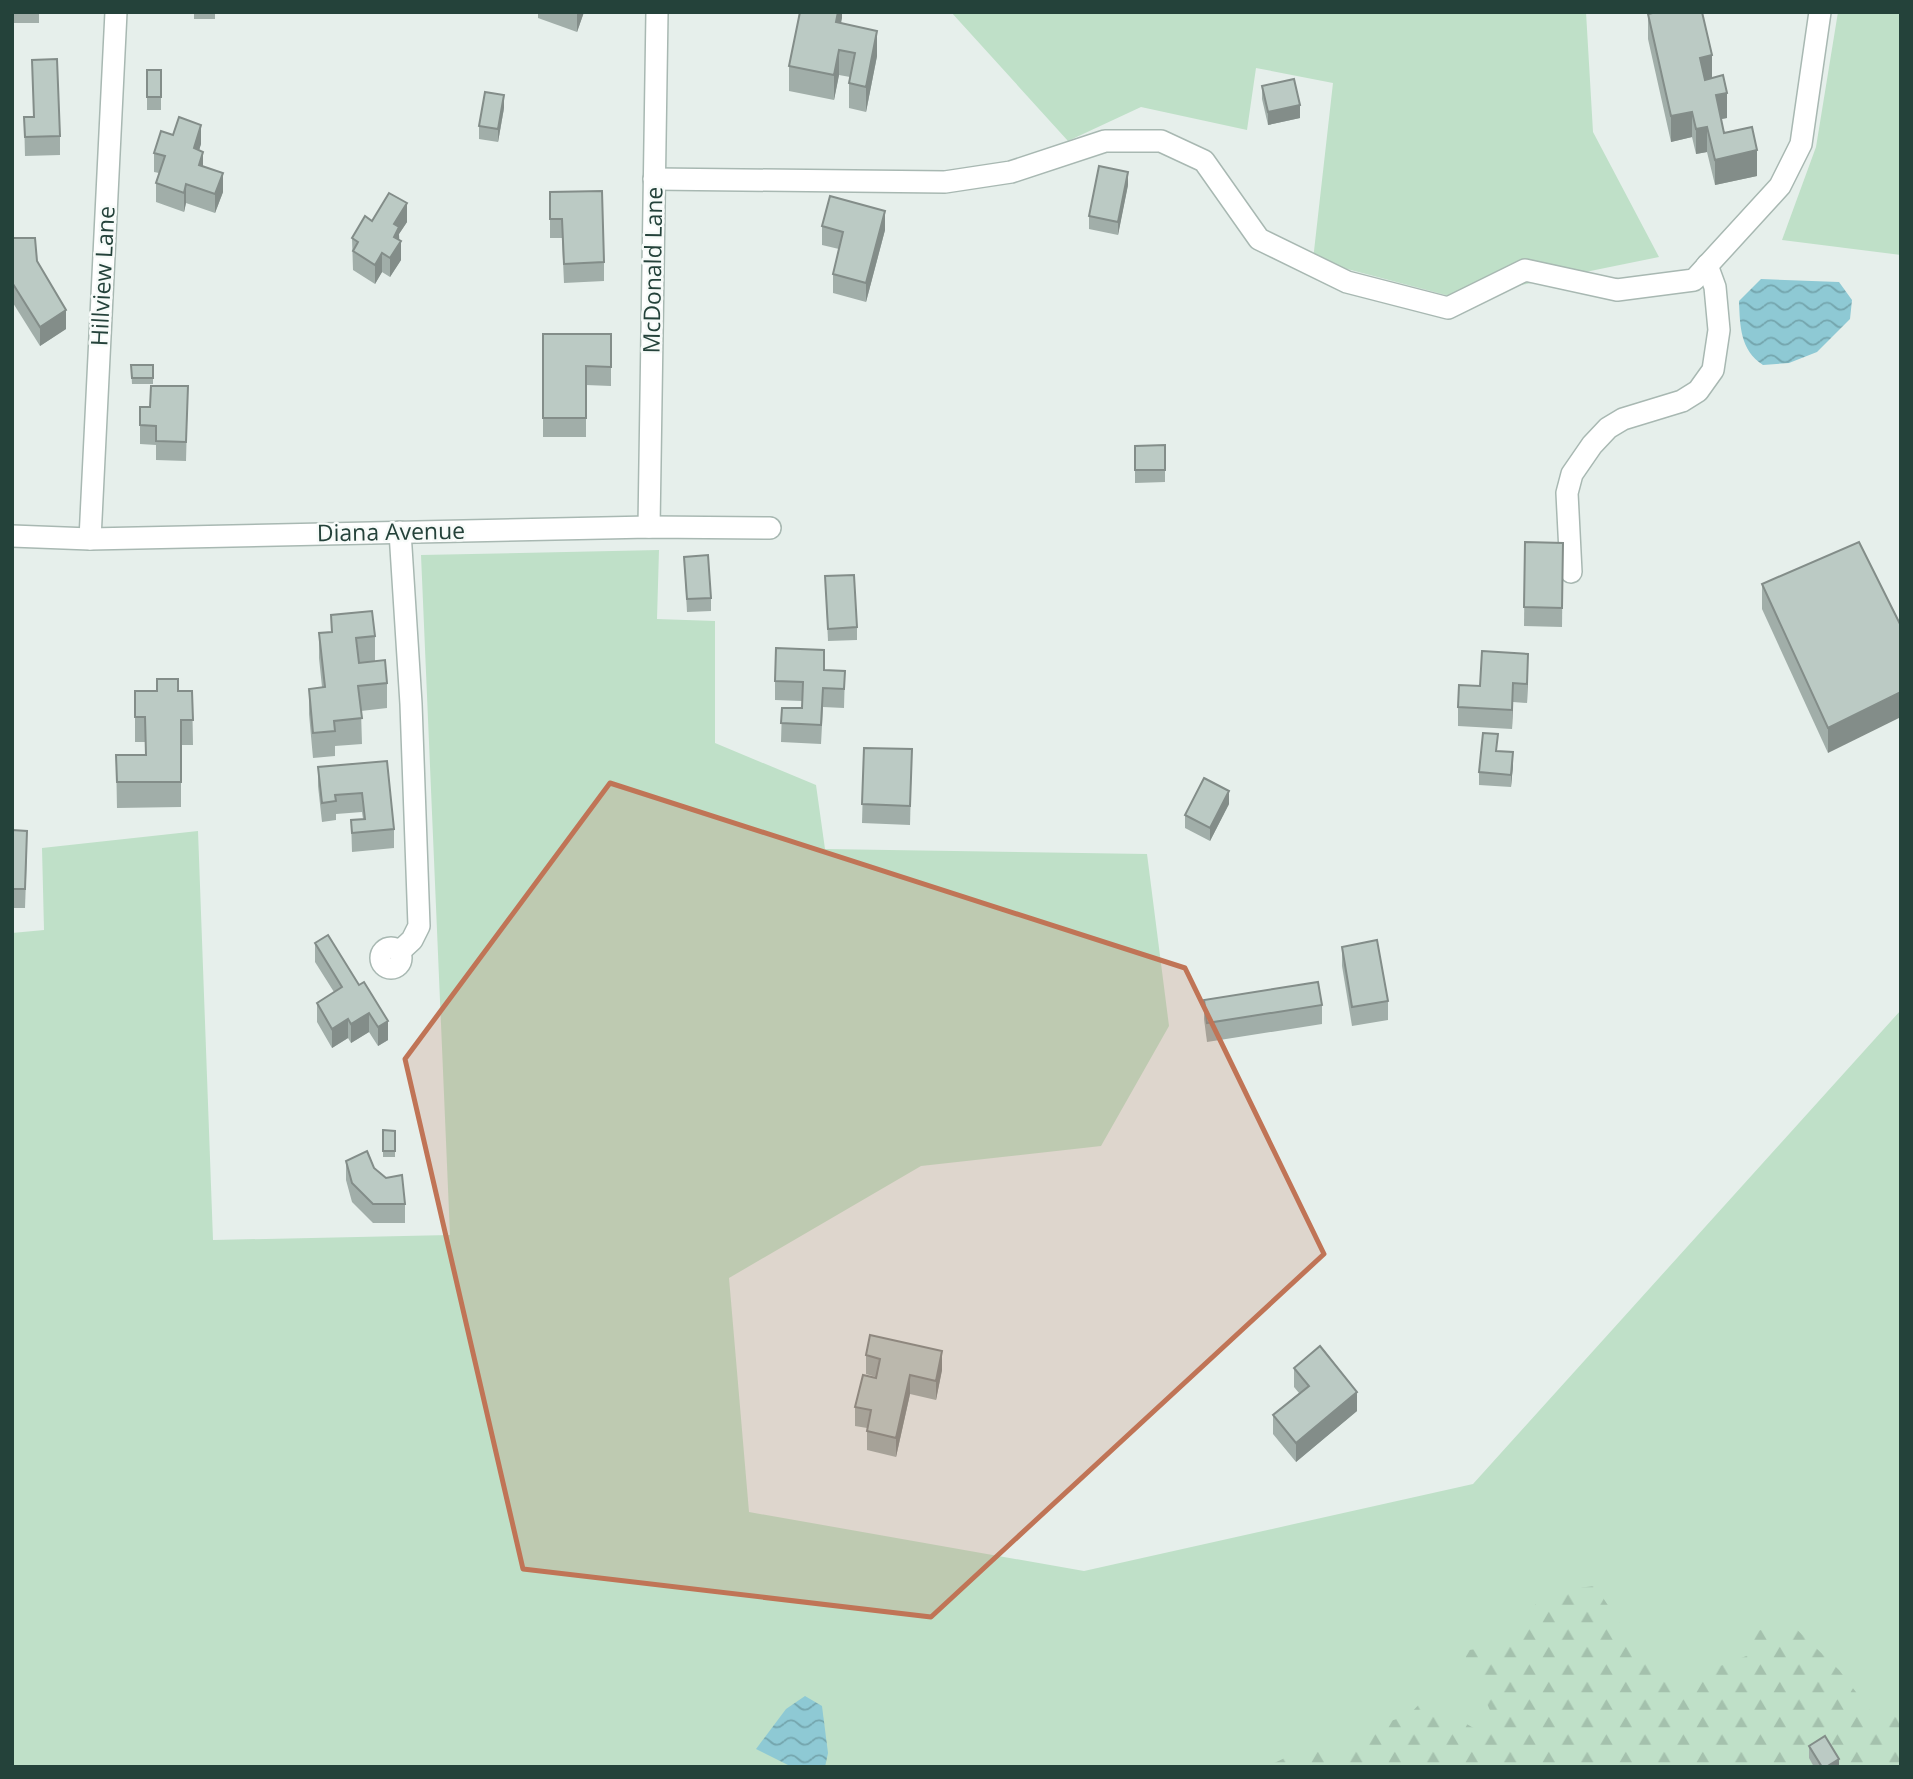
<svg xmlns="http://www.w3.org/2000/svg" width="1913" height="1779" font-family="'Open Sans',sans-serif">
<defs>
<pattern id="forest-firs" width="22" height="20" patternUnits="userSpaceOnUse" patternTransform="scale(1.75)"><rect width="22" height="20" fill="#bfe0c8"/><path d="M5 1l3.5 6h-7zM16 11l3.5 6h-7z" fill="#a4c1ad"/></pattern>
<pattern id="water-waves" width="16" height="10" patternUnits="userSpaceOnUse" patternTransform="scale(1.75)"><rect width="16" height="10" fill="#8ec9d4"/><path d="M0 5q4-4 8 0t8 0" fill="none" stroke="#74a5ad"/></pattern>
</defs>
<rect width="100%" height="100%" fill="#e6efeb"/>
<g fill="#bfe0c8">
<polygon points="951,12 1586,12 1593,132 1659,257 1457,298 1313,260 1333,83 1256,68 1247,130 1141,107 1068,141"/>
<polygon points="1838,12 1901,12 1901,255 1782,240 1816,147"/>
<polygon points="659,550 657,619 715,621 715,743 816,785 825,849 1147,854 1169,1026 1101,1146 921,1166 729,1278 749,1512 1084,1571 1473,1484 1901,1010 1901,1767 12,1767 12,933 44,930 42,848 198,831 213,1240 450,1235 421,555"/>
</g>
<polygon fill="url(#forest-firs)" points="1595,1586 1653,1672 1688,1678 1749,1655 1746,1633 1791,1624 1839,1670 1879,1722 1901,1704 1901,1767 1266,1767 1289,1756 1363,1745 1363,1730 1409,1715 1424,1699 1477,1730 1499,1730 1463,1651 1514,1643 1542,1592"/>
<g fill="url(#water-waves)">
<path d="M 1761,279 L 1839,282 L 1852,300 L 1850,319 L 1817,352 L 1789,363 L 1763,365 C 1740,350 1740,326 1739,301 Z"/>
<polygon points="805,1696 822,1706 828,1753 825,1767 792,1767 756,1749 786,1709"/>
</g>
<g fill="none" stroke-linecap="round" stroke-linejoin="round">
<defs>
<g id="minor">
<polyline points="654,179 945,182 1011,172 1105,141 1161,141 1204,161 1259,239 1347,282 1448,308 1525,270 1617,290 1694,280 1780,186 1801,144 1820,12"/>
<polyline points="649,527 657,12"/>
<polyline points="12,536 90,539 649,527 770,528"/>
<polyline points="90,539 116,12"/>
<polyline points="1571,572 1567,493 1572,474 1592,445 1608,428 1623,419 1682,401 1698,391 1713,370 1719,330 1715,287 1707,265"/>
<circle cx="391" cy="958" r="10"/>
<polyline points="399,952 412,940 419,926 411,704 400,532"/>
</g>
</defs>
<use href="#minor" stroke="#a8b8b2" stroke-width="24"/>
<use href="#minor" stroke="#fff" stroke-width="21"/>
</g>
<g fill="#a1aea9">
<rect x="12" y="12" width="27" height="11"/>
<rect x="194" y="12" width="21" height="7"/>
<polygon points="538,12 584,12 577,32 538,18"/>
<polygon points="842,12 841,23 877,56 866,112 849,108 849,83 850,77 839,75 834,100 789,91 789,66"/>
<polygon points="1648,14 1712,78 1727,118 1721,119 1724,133 1757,176 1715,185 1707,152 1696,154 1692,137 1671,142 1648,39"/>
<polygon points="32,60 60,136 60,155 25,156 24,117 34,117"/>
<rect x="147" y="70" width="14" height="40"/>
<polygon points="1262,86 1300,118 1268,125 1262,99"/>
<polygon points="504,108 498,142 479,139 479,126"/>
<polygon points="201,144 199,150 203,166 223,192 215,213 186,203 184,212 156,202 156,183 159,173 154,172 154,153"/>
<polygon points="1128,185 1118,235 1089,229 1089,216"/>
<polygon points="550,192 604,262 604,281 564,283 562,238 550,238"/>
<polygon points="372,221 407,222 399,234 401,260 390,277 382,272 375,284 353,270 352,238"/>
<polygon points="822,226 885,230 866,302 833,293 833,274 839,249 822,245"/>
<polygon points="12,238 37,261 66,329 40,346 13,303 12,293"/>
<polygon points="543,334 611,334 611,386 586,385 586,437 543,437"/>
<polygon points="131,365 153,365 153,384 132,384"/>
<polygon points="188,386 186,461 156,460 156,445 140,444 140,407 150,407"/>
<polygon points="1165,445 1165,482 1135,483 1135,446"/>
<polygon points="1525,542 1563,543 1562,627 1524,626"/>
<polygon points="1859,542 1828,753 1762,609 1762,584"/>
<polygon points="684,557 711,598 711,611 687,612"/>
<polygon points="825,576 857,627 857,640 828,641"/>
<polygon points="331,615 375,636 375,661 387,683 387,708 361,711 362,744 335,746 335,756 313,758 309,714 309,689 322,687 319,658 319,633 331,632"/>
<polygon points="824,670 845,671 844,708 823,707 821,744 781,742 782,708 802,708 802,701 775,700 775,681"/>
<polygon points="1528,673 1527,703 1513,702 1512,729 1458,726 1458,707 1480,686"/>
<polygon points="135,691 192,691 193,745 181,745 181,807 117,808 116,755 145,755 145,742 135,742"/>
<polygon points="864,748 912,749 910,825 862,823"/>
<polygon points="1497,751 1513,765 1511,787 1479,785 1479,772"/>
<polygon points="387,761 394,829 394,848 352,852 351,820 363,819 362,812 336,814 336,820 322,822 318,786 318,767"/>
<polygon points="1229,804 1210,841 1185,828 1185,815"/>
<polygon points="12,830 27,850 25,908 12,908"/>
<polygon points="328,935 388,1040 378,1046 369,1032 351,1043 348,1038 332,1048 317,1022 317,1003 334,992 315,962 315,943"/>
<polygon points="1342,947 1388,1001 1388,1020 1352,1026 1342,966"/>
<polygon points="1204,1000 1322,1005 1322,1024 1207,1042 1204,1019"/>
<polygon points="395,1131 395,1157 383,1157 383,1151"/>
<polygon points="346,1161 374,1168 405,1204 405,1223 373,1223 352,1202 346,1180"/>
<polygon points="866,1355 942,1370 936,1400 910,1394 896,1457 867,1450 867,1428 855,1426 855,1407 876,1377 866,1374"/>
<polygon points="1294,1368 1357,1411 1296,1462 1273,1434 1273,1415 1299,1393 1294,1387"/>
<polygon points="1809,1746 1839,1767 1814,1767 1809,1758"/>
</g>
<g fill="#838d89">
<polygon points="577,12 584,12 577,32"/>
<polygon points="838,12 842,12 842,18 836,47 836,22"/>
<polygon points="877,31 877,56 866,112 866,87"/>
<polygon points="839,50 839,75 834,100 834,75"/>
<polygon points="1712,55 1712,80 1700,83 1700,58"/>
<polygon points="1727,93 1727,118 1716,120 1716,95"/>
<polygon points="504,95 504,108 498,142 498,129"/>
<polygon points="1300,105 1300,118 1268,125 1268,112"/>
<polygon points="1692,112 1692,137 1671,142 1671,116"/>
<polygon points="201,125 201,144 194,167 194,148"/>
<polygon points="1707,127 1707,152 1696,154 1696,129"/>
<polygon points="1757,150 1757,176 1715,185 1715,160"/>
<polygon points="203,152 203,171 199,165"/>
<polygon points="1128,172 1128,185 1118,235 1118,222"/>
<polygon points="223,173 223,192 215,213 215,194"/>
<polygon points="186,184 186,203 184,212 184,193"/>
<polygon points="407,203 407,222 399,234 399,244 401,241 401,260 390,277 390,258 394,224"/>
<polygon points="885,211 885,230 866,302 866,283"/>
<polygon points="382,253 382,272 375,284 375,265"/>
<polygon points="66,310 66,329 40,346 40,327"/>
<polygon points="1528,654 1528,673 1527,703 1527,684"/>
<polygon points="1513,683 1513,702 1512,729 1512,710"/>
<polygon points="1901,692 1901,717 1828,753 1828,728"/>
<polygon points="1513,752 1513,765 1511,787 1511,775"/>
<polygon points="1229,791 1229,804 1210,841 1210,828"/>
<polygon points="369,1013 369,1032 351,1043 351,1024"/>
<polygon points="348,1019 348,1038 332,1048 332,1029"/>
<polygon points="388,1021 388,1040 378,1046 378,1027"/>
<polygon points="942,1351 942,1370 936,1400 936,1381"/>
<polygon points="910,1375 910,1394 896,1457 896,1438"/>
<polygon points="1357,1392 1357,1411 1296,1462 1296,1443"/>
<polygon points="1839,1759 1839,1767 1826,1767"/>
</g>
<g fill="#bbcac4" stroke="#838d89" stroke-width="2">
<polygon points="800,12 838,12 836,22 877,31 866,87 849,83 855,53 839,50 834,75 789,66"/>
<polygon points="1657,12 1702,12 1712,55 1700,58 1705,80 1723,75 1727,93 1716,95 1724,133 1752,127 1757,150 1715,160 1707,127 1696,129 1692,112 1671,116 1648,14"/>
<polygon points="57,59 60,136 25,137 24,117 34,117 32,60"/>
<rect x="147" y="70" width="14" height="27"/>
<polygon points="1294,79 1300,105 1268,112 1262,86"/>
<polygon points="485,92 504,95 498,129 479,126"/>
<polygon points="179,117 201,125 194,148 203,152 199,165 223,173 215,194 186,184 184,193 156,183 165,156 154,153 161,131 173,135"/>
<polygon points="1099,166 1128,172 1118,222 1089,216"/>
<polygon points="602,191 604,262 564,264 562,219 550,219 550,192"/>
<polygon points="389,193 407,203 394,224 399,227 394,237 401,241 390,258 382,253 375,265 353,251 358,242 352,238 365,216 372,221"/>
<polygon points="830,196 885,211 866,283 833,274 843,232 822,226"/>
<polygon points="12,238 35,238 37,261 66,310 40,327 13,284 12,274"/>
<polygon points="543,334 611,334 611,367 586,366 586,418 543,418"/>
<polygon points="131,365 153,365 153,378 132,378"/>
<polygon points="151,386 188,386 186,442 156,441 156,426 140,425 140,407 150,407"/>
<polygon points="1165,445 1165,470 1135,470 1135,446"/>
<polygon points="1525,542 1563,543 1562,608 1524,607"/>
<polygon points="1859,542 1901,626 1901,692 1828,728 1762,584"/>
<polygon points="708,555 711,598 687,599 684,557"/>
<polygon points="854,575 857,627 828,629 825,576"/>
<polygon points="372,611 375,636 356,638 359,663 385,660 387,683 358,686 362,718 334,721 335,731 313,733 309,689 325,687 319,633 332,632 331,615"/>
<polygon points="776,648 824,650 824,670 845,671 844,689 823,688 821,725 781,723 782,708 802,708 803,682 775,681"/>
<polygon points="1482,651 1528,654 1527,684 1513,683 1512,710 1458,707 1459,685 1480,686"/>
<polygon points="157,679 178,679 178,691 192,691 193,720 181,720 181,782 117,782 116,755 146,755 145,717 135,717 135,691 157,691"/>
<polygon points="1483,733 1498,734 1496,751 1513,752 1511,775 1479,772"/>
<polygon points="864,748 912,749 910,806 862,804"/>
<polygon points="387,761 394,829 352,833 351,820 365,819 362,793 335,795 336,801 322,803 318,767"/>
<polygon points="1204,778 1229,791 1210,828 1185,815"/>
<polygon points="12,830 27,831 25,889 12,889"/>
<polygon points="328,935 359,985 364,982 388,1021 378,1027 369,1013 351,1024 348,1019 332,1029 317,1003 342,987 315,943"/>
<polygon points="1377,940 1388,1001 1352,1007 1342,947"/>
<polygon points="1318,982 1322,1005 1207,1023 1204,1000"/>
<polygon points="383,1130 395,1131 395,1151 383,1151"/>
<polygon points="367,1151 374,1168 386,1178 402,1175 405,1204 373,1204 352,1183 346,1161"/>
<polygon points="870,1335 942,1351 936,1381 910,1375 896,1438 867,1431 871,1410 855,1407 863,1375 876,1378 880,1359 866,1355"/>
<polygon points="1320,1346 1357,1392 1296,1443 1273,1415 1309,1386 1294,1368"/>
<polygon points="1825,1736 1839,1759 1826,1767 1822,1767 1809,1746"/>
</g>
<path fill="#c07456" fill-opacity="0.2" stroke="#c07456" stroke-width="5" stroke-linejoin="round" d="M 610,783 L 1185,968 L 1324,1254 L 931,1617 L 523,1569 L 405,1059 Z"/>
<g text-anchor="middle" stroke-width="5" stroke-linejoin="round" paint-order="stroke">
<g font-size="23" fill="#24423a" stroke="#f7fbf9">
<text transform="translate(653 270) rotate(-89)" y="8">McDonald Lane</text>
<text transform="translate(103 276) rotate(-87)" y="8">Hillview Lane</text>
<text transform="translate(391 532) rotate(-1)" y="8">Diana Avenue</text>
</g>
</g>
<rect width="1913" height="1779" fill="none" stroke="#24423a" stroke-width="28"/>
</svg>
